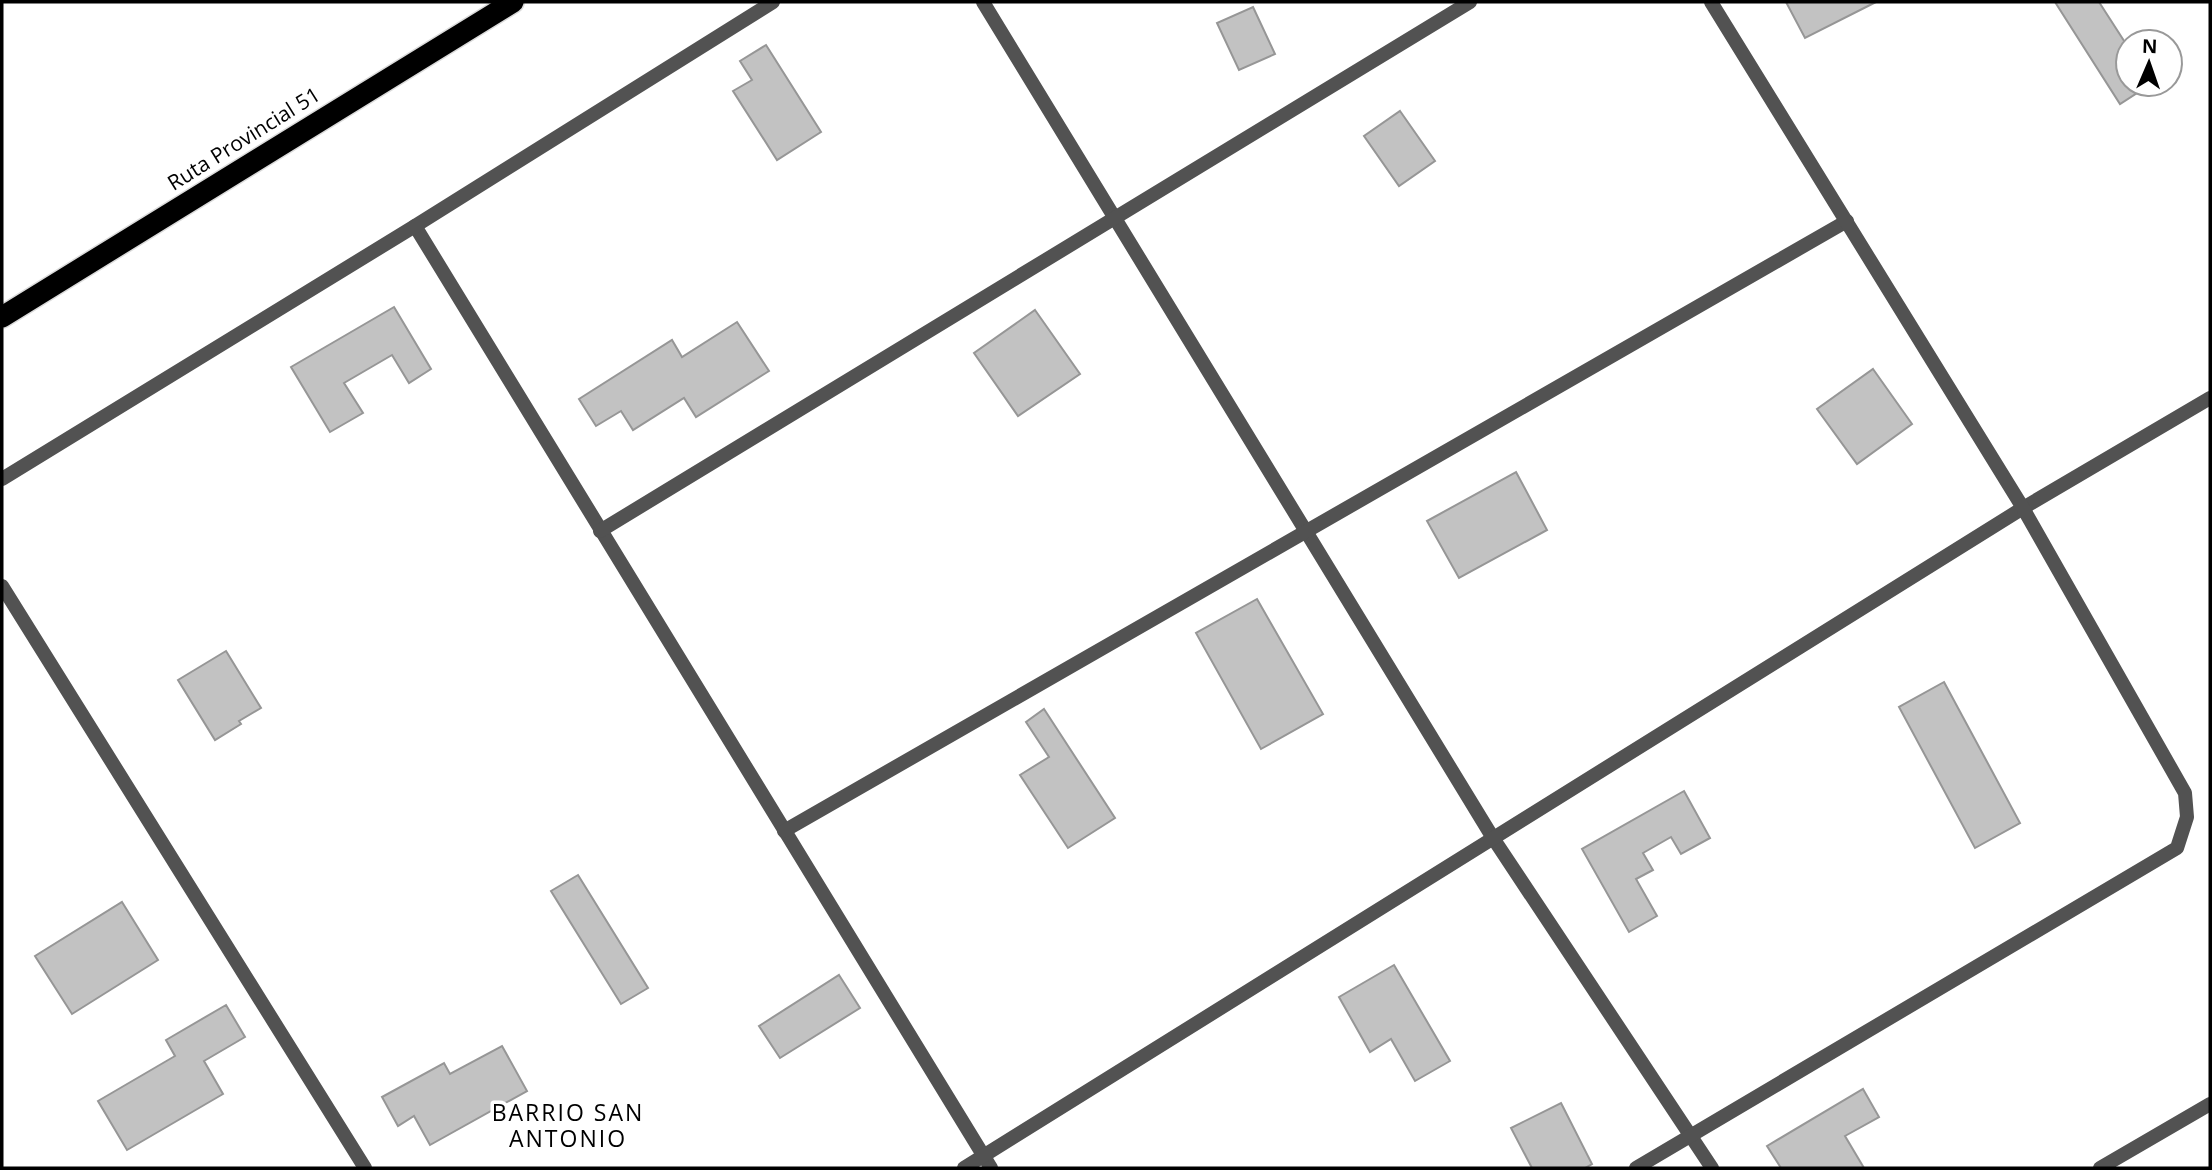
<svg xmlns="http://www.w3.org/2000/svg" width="2212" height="1170" font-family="'Open Sans',sans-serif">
<rect width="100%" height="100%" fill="#fff"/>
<g fill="#c2c2c2" stroke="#969696" stroke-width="2">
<polygon points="1786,2 1876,2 1805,38"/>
<polygon points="2055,2 2099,2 2128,47 2128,84 2151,84 2120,104"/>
<polygon points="1253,7 1275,54 1239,70 1217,23"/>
<polygon points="766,45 821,132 777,160 733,91 752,80 740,61"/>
<polygon points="1400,111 1435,161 1399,186 1364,136"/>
<polygon points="394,307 431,369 409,383 392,355 344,383 363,413 330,432 291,367"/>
<polygon points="1035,310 1080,374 1018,416 974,353"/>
<polygon points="737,322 769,371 696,417 684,398 633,430 621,411 596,426 579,399 672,340 682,357"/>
<polygon points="1873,369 1912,424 1857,464 1817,409"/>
<polygon points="1516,472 1547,530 1459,578 1427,521"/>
<polygon points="1257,599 1323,714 1261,749 1196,633"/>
<polygon points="226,651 261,708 239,721 241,724 215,740 178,680"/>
<polygon points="1944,682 2020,823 1975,848 1899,707"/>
<polygon points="1044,709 1115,818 1068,848 1020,775 1049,757 1026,722"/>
<polygon points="1684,791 1710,838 1681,854 1671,837 1643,853 1653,870 1636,879 1657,916 1629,932 1582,849"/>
<polygon points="578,875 648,988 621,1004 551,891"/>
<polygon points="122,902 158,960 72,1014 35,956"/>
<polygon points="1394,965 1450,1061 1415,1081 1391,1039 1370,1052 1339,997"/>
<polygon points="839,975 860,1008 780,1058 759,1026"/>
<polygon points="226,1005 245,1037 204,1061 223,1094 127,1150 98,1101 175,1056 166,1040"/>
<polygon points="502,1046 527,1091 430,1145 414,1116 398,1126 382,1097 444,1063 450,1074"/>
<polygon points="1863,1089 1879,1117 1845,1136 1864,1168 1781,1168 1767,1146"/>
<polygon points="1561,1103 1592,1164 1585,1168 1532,1168 1511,1128"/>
</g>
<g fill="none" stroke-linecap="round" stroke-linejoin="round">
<defs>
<polyline id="highway" points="2,317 513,2"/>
</defs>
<use href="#highway" stroke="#dbdbdb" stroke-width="24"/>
<g stroke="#525252" stroke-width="14">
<polyline points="983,2 1493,838 1712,1168"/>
<polyline points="415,226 991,1168"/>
<polyline points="2,479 415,226 773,2"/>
<polyline points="600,531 1470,2"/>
<polyline points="2,586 365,1168"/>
<polyline points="784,831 1847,221"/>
<polyline points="964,1168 2023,508 2210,398"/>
<polyline points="1636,1168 2177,848 2187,817 2185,793 2023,508 1711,2"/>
<polyline points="2100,1168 2210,1104"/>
</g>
<use href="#highway" stroke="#000" stroke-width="21"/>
</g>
<g text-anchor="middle" stroke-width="7" stroke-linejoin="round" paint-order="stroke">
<g font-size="21" fill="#000" stroke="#fff">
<text transform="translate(244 139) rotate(-32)" y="7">Ruta Provincial 51</text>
</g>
<g font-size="23" letter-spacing="2" fill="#000" stroke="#fff">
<text x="568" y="1121">BARRIO SAN<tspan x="568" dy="26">ANTONIO</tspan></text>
</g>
</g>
<rect width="2212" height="1170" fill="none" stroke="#000000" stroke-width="7"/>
<g transform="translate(2149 63) rotate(2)"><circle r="33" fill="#ffffff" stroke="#999999" stroke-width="2"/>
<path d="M0-5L12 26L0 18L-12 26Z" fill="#000000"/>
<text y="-10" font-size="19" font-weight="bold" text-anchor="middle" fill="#000000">N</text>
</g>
</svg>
